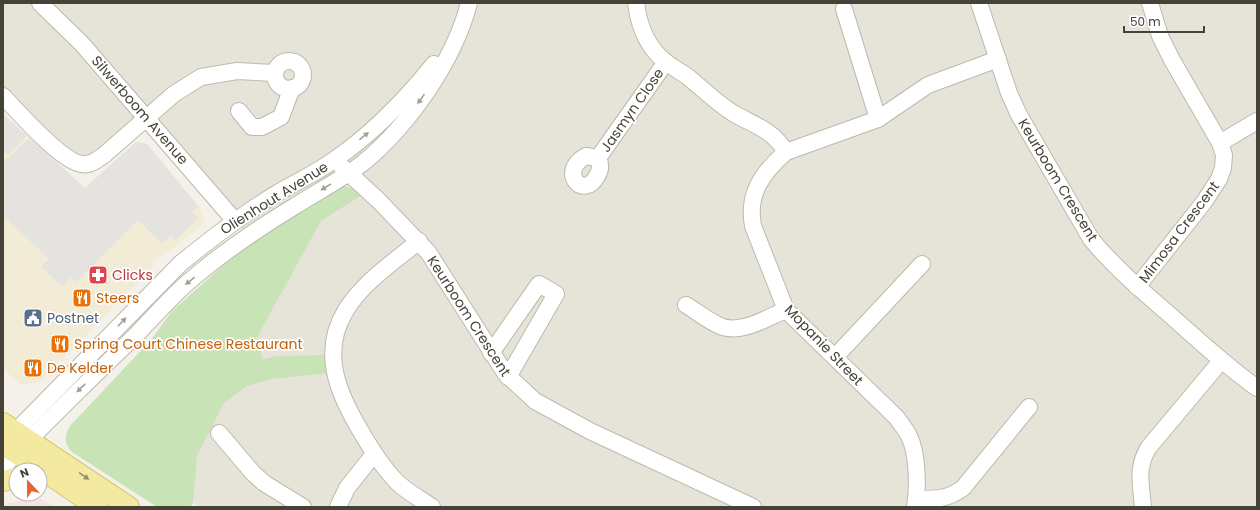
<svg xmlns="http://www.w3.org/2000/svg" width="1260" height="510" font-family="Poppins,sans-serif">
<rect width="100%" height="100%" fill="#f3f1e9"/>
<polygon fill="#e6e4d8" points="3,3 1257,3 1257,507 199,507 87,418 260,251 149,118 83,165 3,98"/>
<polygon fill="#f2ebd6" points="3,114 85,188 136,142 147,144 199,207 205,222 170,251 153,260 153,267 40,382 21,385 3,368"/>
<polygon fill="#f2e4de" points="41,499 53,507 3,507 6,503"/>
<path fill="#c8e3b6" d="M 342,187 L 352,188 L 362,195 L 321,221 L 256,339 L 263,359 L 277,356 L 328,355 L 329,373 L 271,379 L 247,386 L 224,403 L 197,456 L 193,503 L 191,507 L 157,507 L 72,452 C 64,444 64,435 70,426 L 150,341 L 172,311 L 228,261 L 252,241 Z"/>
<g fill="#e5e3e0">
<polygon points="3,114 27,136 8,155 3,151"/>
<polygon points="29,138 85,188 136,142 147,144 199,207 192,212 198,218 176,240 171,235 162,243 138,220 76,282 71,277 62,286 41,267 49,259 3,215 3,163"/>
</g>
<g fill="none" stroke-linecap="round" stroke-linejoin="round">
<defs>
<g id="minor">
<polyline points="40,3 82,44 235,221"/>
<path d="M 636,3 C 639,27 647,48 667,63 C 674,68 681,72 688,77 C 703,89 717,103 733,113 C 755,126 772,129 786,152"/>
<path d="M 979,3 L 1009,93 L 1019,115 L 1091,239 C 1114,267 1142,291 1170,315 C 1198,340 1226,366 1257,388"/>
<polyline points="844,9 878,119"/>
<circle cx="289" cy="75" r="14"/>
<path d="M 3,96 C 18,112 62,162 82,164 C 90,166 97,160 104,155 L 174,94 L 201,77 L 237,71 L 275,73"/>
<polyline points="239,111 252,127 262,127 281,117 292,88"/>
<polyline points="1220,143 1257,121"/>
<path d="M 586,156 L 598,158 C 601,164 601,170 597,176 C 584,201 557,172 586,156 Z"/>
<polyline points="598,158 666,62"/>
<polyline points="341,166 378,200 428,252 505,373 535,401 590,431 753,507"/>
<path d="M 419,241 C 394,262 363,282 346,310 C 320,352 338,393 360,430 C 371,449 382,467 397,482 C 407,492 421,499 432,507"/>
<polyline points="1137,287 1204,202 1219,179 1223,168 1224,155 1220,143 1172,60 1160,36 1150,3"/>
<path d="M 686,305 C 696,311 707,320 718,325 C 739,336 766,318 786,310"/>
<polyline points="491,353 539,284 556,294 508,377"/>
<polyline points="835,357 922,264"/>
<polyline points="219,433 253,473 264,483 303,507"/>
<path d="M 8,439 L 181,263 C 212,238 244,213 279,192 C 297,182 317,172 334,160 C 372,134 405,100 434,64"/>
<path d="M 3,467 C 45,423 88,381 132,339 C 150,321 167,301 186,284 C 219,255 257,229 295,206 C 317,192 342,179 363,163 C 409,125 454,61 469,3"/>
<path d="M 916,499 C 936,499 946,500 963,488 L 1029,407"/>
<polyline points="338,507 347,488 374,454"/>
<path d="M 915,507 C 918,488 918,454 909,436 C 906,430 901,424 897,418 L 786,310 L 753,226 C 747,194 762,173 786,152 L 878,119 L 928,85 L 998,59"/>
<path d="M 1143,507 C 1141,484 1136,467 1149,447 L 1221,361"/>
</g>
<g id="major">
<polyline points="3,423 129,507"/>
<polyline points="3,445 35,465 97,507"/>
<polyline points="3,481 16,478"/>
</g>
</defs>
<use href="#minor" stroke="#bdbaac" stroke-width="18"/>
<use href="#major" stroke="#d8c872" stroke-width="22"/>
<use href="#minor" stroke="#fff" stroke-width="16"/>
<use href="#major" stroke="#f4e9a1" stroke-width="20"/>
</g>
<defs><path id="oneway-solid" d="M-6-.8H1V-3.2L6.5 0L1 3.2V.8H-6Z"/></defs>
<g fill="#a2a09c">
<use href="#oneway-solid" transform="translate(421 99) rotate(125)"/>
<use href="#oneway-solid" transform="translate(364 136) rotate(-39)"/>
<use href="#oneway-solid" transform="translate(326 187) rotate(148)"/>
<use href="#oneway-solid" transform="translate(190 281) rotate(141)"/>
<use href="#oneway-solid" transform="translate(122 322) rotate(-46)"/>
<use href="#oneway-solid" transform="translate(81 388) rotate(136)"/>
</g>
<use fill="#948d67" href="#oneway-solid" transform="translate(84 476) rotate(34)"/>
<defs>
<symbol id="pharmacy-square" viewBox="-11 -11 22 22"><rect x="-9" y="-9" width="18" height="18" rx="4" fill="#e0444e" stroke="#fff"/><path d="M-2-6h4v4h4v4h-4v4h-4v-4h-4v-4h4Z" fill="#fff"/></symbol>
<symbol id="restaurant-square" viewBox="-11 -11 22 22"><rect x="-9" y="-9" width="18" height="18" rx="4" fill="#e8710a" stroke="#fff"/><path d="M-5-6h1v4h1v-4h1v4h1v-4h1v5L-1.5 .5V6h-2V.5L-5-1ZM5-6V6H3V1.5H1.5Q1.5-4 5-6Z" fill="#fff"/></symbol>
<symbol id="civic-square" viewBox="-11 -11 22 22"><rect x="-9" y="-9" width="18" height="18" rx="4" fill="#5c6f8a" stroke="#fff"/><path d="M-.6-6.5H3V-4.5H.6V-3L4-1V1h2V6H-6V1h2V-1L-.6-3ZM-1.2 2.5V6h2.4V2.5Z" fill="#fff"/></symbol>
</defs>
<g fill-rule="evenodd">
<use href="#pharmacy-square" x="87" y="264" width="22" height="22"/>
<use href="#restaurant-square" x="71" y="287" width="22" height="22"/>
<use href="#civic-square" x="22" y="307" width="22" height="22"/>
<use href="#restaurant-square" x="49" y="333" width="22" height="22"/>
<use href="#restaurant-square" x="22" y="357" width="22" height="22"/>
</g>
<g text-anchor="middle" stroke-width="3.5" stroke-linejoin="round" paint-order="stroke">
<g font-size="14" fill="#464238" stroke="#fff">
<text transform="translate(140 110) rotate(49)" y="5">Silwerboom Avenue</text>
<text transform="translate(632 110) rotate(-55)" y="5">Jasmyn Close</text>
<text transform="translate(1058 180) rotate(59)" y="5">Keurboom Crescent</text>
<text transform="translate(274 198) rotate(-32)" y="5">Olienhout Avenue</text>
<text transform="translate(1179 232) rotate(-53)" y="5">Mimosa Crescent</text>
<text transform="translate(469 316) rotate(57)" y="5">Keurboom Crescent</text>
<text transform="translate(824 345) rotate(46)" y="5">Mopanie Street</text>
</g>
<g font-size="14" fill="#be3a42" stroke="#fff" text-anchor="start">
<text x="112" y="280">Clicks</text>
</g>
<g font-size="14" fill="#c56008" stroke="#fff" text-anchor="start">
<text x="96" y="303">Steers</text>
<text x="74" y="349">Spring Court Chinese Restaurant</text>
<text x="47" y="373">De Kelder</text>
</g>
<g font-size="14" fill="#4e5e75" stroke="#fff" text-anchor="start">
<text x="47" y="323">Postnet</text>
</g>
</g>
<rect width="1260" height="510" fill="none" stroke="#464238" stroke-width="8"/>
<g transform="translate(28 482) rotate(338)"><circle r="19" fill="#ffffff" stroke="#b5b3af"/>
<path d="M0-3L7 15L0 10L-7 15Z" fill="#e4652f"/>
<text y="-6" font-size="11" font-weight="bold" text-anchor="middle" fill="#464238">N</text>
</g>
<path d="M1124 26v6h80v-6" fill="none" stroke="#464238" stroke-width="2"/>
<text x="1130" y="26" font-size="12" fill="#464238" stroke="#ffffff" stroke-width="3" paint-order="stroke">50 m</text>
</svg>
